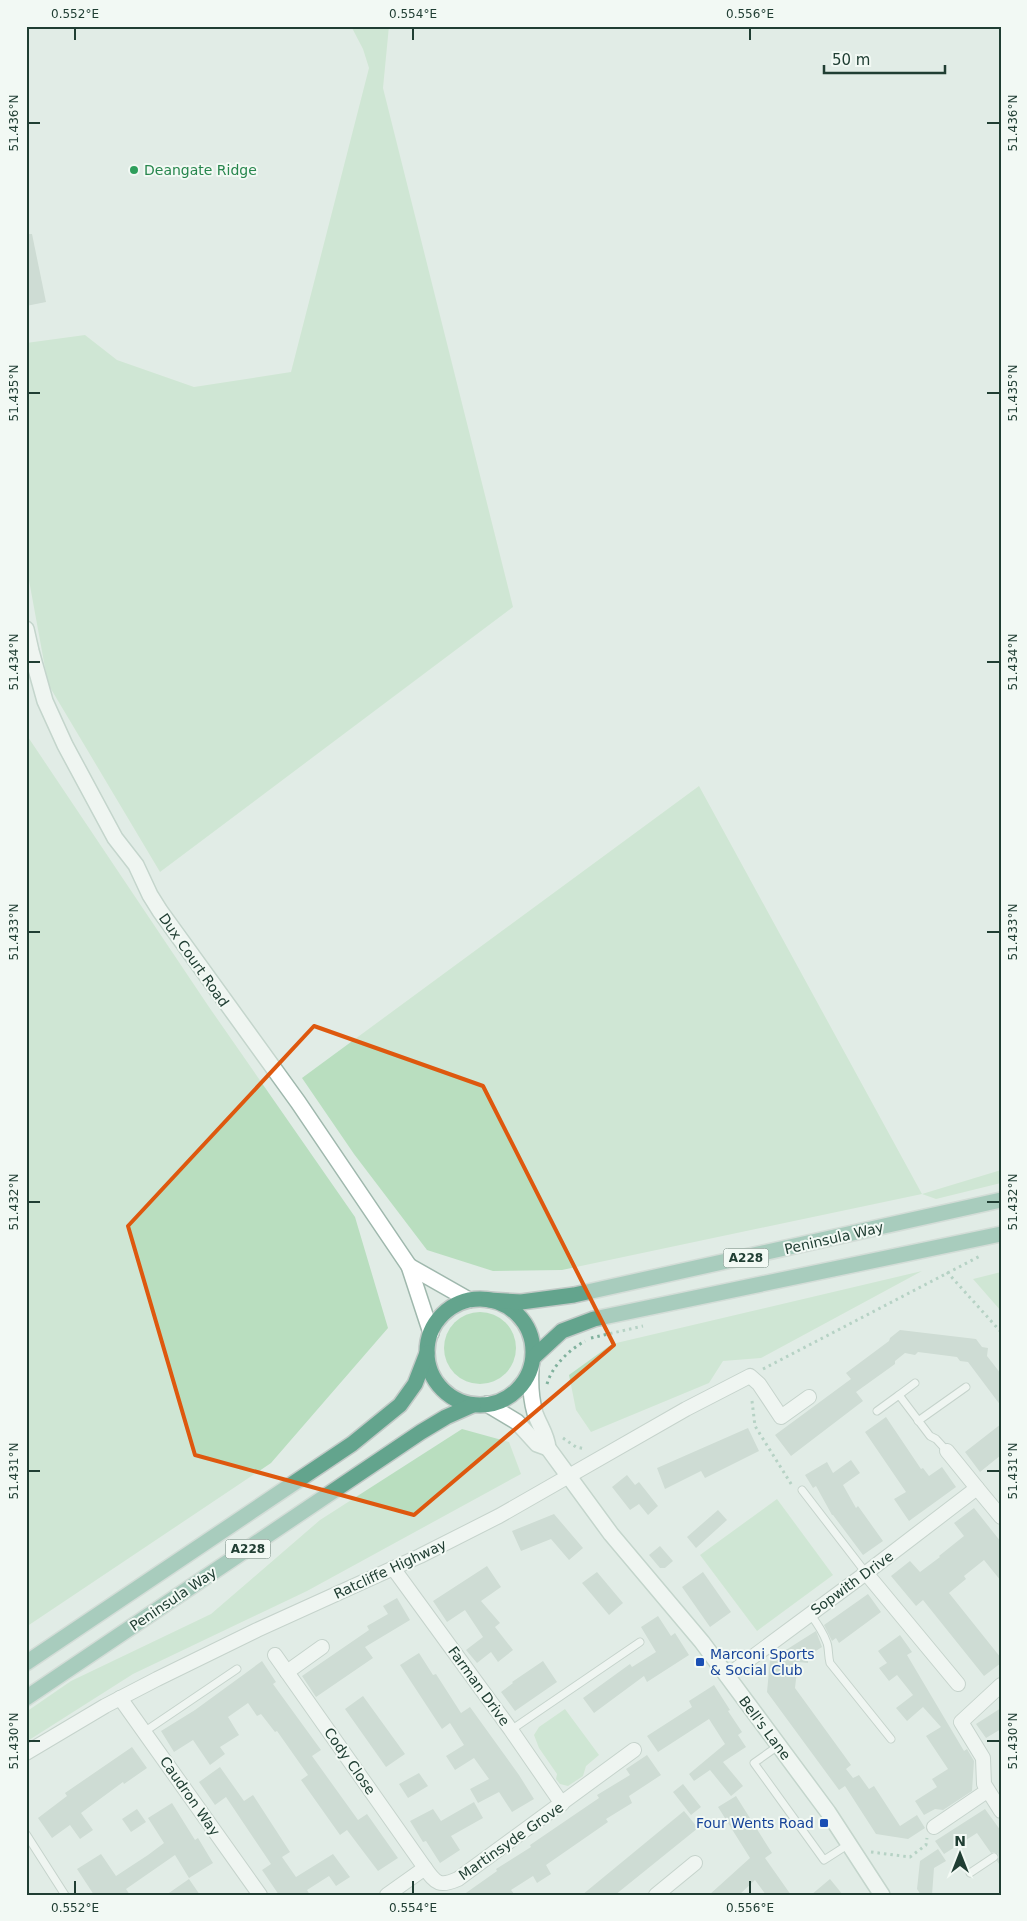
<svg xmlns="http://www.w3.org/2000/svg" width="1027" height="1921" font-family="'DejaVu Sans',sans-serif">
<rect width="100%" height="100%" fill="#e1ece6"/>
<g fill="#b9debf">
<polygon points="351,26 389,26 383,88 513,607 160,872 48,684 26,564 26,343 85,335 117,360 194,387 291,372 369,68 363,49"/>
<polygon points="26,734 209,1007 355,1217 388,1328 271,1463 26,1627"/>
<polygon points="699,786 922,1194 1001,1170 1001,1183 936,1199 922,1194 562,1270 493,1271 427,1250 354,1154 302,1078"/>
<polygon points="922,1271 761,1358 723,1361 709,1383 591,1432 576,1410 569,1375 612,1344"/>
<polygon points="1001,1272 1001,1311 973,1279"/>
<circle cx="480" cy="1348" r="36"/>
<polygon points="462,1429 509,1442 521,1474 307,1591 133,1674 26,1742 26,1712 71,1681 211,1614 320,1520"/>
<polygon points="777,1499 833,1575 757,1631 700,1555"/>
<polygon points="565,1709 599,1755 586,1766 583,1776 568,1786 560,1784 556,1779 557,1774 539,1748 534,1735 539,1727"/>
</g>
<g fill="#b6c7bf">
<polygon points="26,234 32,234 46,302 26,306"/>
<polygon points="900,1330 976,1339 982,1347 988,1348 987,1356 1001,1374 1001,1406 968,1362 960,1361 957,1357 918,1352 915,1355 905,1353 895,1361 895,1364 856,1392 863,1401 791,1456 775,1435 851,1379 846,1373 889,1341 890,1338"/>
<polygon points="886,1417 921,1469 923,1468 929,1476 942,1467 956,1487 909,1521 894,1499 906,1492 865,1432"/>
<polygon points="1001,1424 1001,1455 980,1472 965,1452"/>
<polygon points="748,1428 759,1451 705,1478 701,1471 665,1489 657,1468"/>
<polygon points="851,1460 860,1473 843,1485 856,1508 858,1506 883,1541 863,1555 833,1515 832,1515 816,1486 813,1488 805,1475 827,1462 833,1473"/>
<polygon points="627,1475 635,1485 639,1482 658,1506 648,1515 639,1504 630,1510 612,1487"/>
<polygon points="974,1508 1001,1542 1001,1581 984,1560 964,1576 966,1579 949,1593 1001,1658 1001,1663 984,1676 923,1600 916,1606 891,1576 910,1561 920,1572 940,1557 939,1556 964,1536 954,1523"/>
<polygon points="718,1510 727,1520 696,1548 687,1537"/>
<polygon points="554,1514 583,1548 569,1560 551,1539 521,1551 512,1531"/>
<polygon points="660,1546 673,1561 665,1568 660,1568 649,1555"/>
<polygon points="487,1566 501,1587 481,1601 500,1623 495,1627 513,1650 498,1662 491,1652 477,1663 466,1650 483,1637 465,1610 447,1622 433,1601"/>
<polygon points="597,1572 623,1603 609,1615 582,1583"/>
<polygon points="703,1572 731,1612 710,1627 682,1587"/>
<polygon points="868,1594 881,1612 839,1643 836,1638 832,1641 824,1625"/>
<polygon points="397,1598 410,1620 365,1647 373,1658 316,1697 302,1676 369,1630 367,1626 388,1614 383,1606"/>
<polygon points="658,1616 671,1636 675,1633 689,1655 647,1682 644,1676 594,1713 583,1698 630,1664 632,1667 656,1652 641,1627"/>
<polygon points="816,1631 822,1647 808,1656 808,1663 798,1662 795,1688 851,1765 846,1769 853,1778 859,1775 869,1789 874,1786 900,1826 917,1815 925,1828 908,1839 876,1834 845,1786 839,1790 767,1692 770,1660"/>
<polygon points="900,1635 912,1652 907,1655 964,1751 967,1749 974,1761 972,1791 943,1810 935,1809 924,1815 915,1801 937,1787 932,1779 948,1769 926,1736 941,1727 923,1707 907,1721 896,1708 913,1695 897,1675 889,1681 879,1668 887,1663 878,1651"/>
<polygon points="419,1653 433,1675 436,1674 461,1713 470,1707 519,1775 534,1799 512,1812 499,1792 478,1803 470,1789 489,1779 474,1758 455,1770 446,1756 464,1745 450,1723 442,1729 400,1665"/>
<polygon points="262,1661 276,1682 273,1684 321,1750 312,1756 358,1820 367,1814 398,1858 378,1871 347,1830 340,1835 301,1780 308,1775 277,1731 275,1732 261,1714 257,1716 248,1703 228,1717 239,1735 220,1747 225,1754 210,1765 193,1740 174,1752 161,1731 195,1710"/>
<polygon points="543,1661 557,1682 515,1711 501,1692 513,1683 512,1682"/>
<polygon points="714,1685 730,1710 728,1711 742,1732 738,1735 746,1747 723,1762 743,1786 731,1796 710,1770 694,1781 689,1774 725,1744 709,1719 658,1752 647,1736 692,1707 689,1701"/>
<polygon points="363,1696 405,1754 386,1767 345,1709"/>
<polygon points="1001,1708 1001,1729 986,1738 976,1724"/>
<polygon points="132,1747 147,1768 124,1784 123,1782 81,1813 93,1830 80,1839 70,1825 52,1838 38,1818 67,1796 65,1793"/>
<polygon points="647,1755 661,1775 629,1796 632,1803 606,1819 608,1822 546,1865 551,1874 537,1883 533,1876 511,1890 515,1895 463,1895 497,1871 496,1869 531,1847 530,1845 599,1798 597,1795 630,1775 626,1769"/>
<polygon points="220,1767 244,1801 253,1795 290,1852 282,1857 296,1877 333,1854 350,1877 336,1886 329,1876 307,1890 310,1895 279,1895 262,1870 271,1864 226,1797 215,1805 199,1782"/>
<polygon points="419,1773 428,1786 408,1798 399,1784"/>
<polygon points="683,1784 701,1807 691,1815 673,1792"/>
<polygon points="736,1796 772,1853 765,1858 791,1895 766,1895 755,1880 739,1895 709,1895 750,1858 718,1807"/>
<polygon points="474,1802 483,1818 451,1836 460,1850 440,1863 426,1841 423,1842 410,1821 433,1809 441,1821"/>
<polygon points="172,1803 195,1840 198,1838 213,1863 189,1878 175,1855 126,1889 130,1895 94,1895 77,1869 101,1854 116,1876 148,1855 164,1843 148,1818"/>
<polygon points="137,1809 146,1822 131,1832 122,1819"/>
<polygon points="985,1809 1001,1831 1001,1867 997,1861 999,1857 998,1854 994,1852 991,1853 977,1833 944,1854 935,1841"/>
<polygon points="684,1811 698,1828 615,1895 582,1895"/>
<polygon points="938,1849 946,1861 934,1868 932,1895 921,1895 917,1889 920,1861"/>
<polygon points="189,1879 200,1895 166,1895"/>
<polygon points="830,1879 843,1895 811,1895"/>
</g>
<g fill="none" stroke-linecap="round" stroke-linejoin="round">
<defs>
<g id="lane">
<polyline points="899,1395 915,1383"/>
<polyline points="877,1411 899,1395 930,1436 936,1439 947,1451"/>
<polyline points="918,1421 966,1387"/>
<polyline points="802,1490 866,1573"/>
<path d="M 810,1614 C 817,1623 823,1632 827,1643 C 829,1649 828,1656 830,1663 L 891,1739"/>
<polyline points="511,1730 640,1642"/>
<polyline points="144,1732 237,1669"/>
<polyline points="778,1746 754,1763 824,1860 849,1844"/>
<polyline points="26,1834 65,1895"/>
<polyline points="970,1873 994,1857"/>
</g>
<g id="street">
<polyline points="947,1451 977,1488"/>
<polyline points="393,1568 511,1730 562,1804"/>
<polyline points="866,1573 958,1684"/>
<polyline points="275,1655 425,1868"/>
<polyline points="287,1672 322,1647"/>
<polyline points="727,1676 866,1573 977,1488 1001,1517"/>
<polyline points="1001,1685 961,1722 983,1758 984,1784 1001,1811"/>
<polyline points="120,1698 260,1895"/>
<polyline points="26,1753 105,1706 157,1679 257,1630 420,1556 499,1516 686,1409 750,1376 759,1384 781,1417 809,1397"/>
<polyline points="934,1827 987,1791"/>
<path d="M 387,1895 L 425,1868 C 436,1884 440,1887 458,1879 L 634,1750"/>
<polyline points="656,1895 695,1863"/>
</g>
<g id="secondary">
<polyline points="26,629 31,651 45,701 65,745 115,838 136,865 150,895 160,911 298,1102 409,1266 431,1333"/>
<polyline points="409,1266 469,1300"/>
<path d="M 531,1369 C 530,1385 531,1399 535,1413 C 539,1425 547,1435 548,1448 L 611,1534 L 702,1642 L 828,1812 L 882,1895"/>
<polyline points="487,1404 517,1422 537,1444 548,1448"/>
</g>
<g id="primary">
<circle cx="480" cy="1352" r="53"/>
<polyline points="489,1300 521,1302 574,1295 1001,1200"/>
<polyline points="535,1356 562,1331 594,1319 1001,1234"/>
<polyline points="26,1663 352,1444 400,1405 415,1384 427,1353"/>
<polyline points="26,1698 421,1432 446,1417 473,1405"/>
</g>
</defs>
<use href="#lane" stroke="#a3b4ad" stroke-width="9"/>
<use href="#street" stroke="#a3b4ad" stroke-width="16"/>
<use href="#secondary" stroke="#9fb8ad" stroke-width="18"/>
<use href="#primary" stroke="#c1c9c6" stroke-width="18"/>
<g stroke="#80b19d" stroke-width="3" stroke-dasharray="2.5 4" stroke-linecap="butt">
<polyline points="947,1272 1001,1332"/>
<polyline points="591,1338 643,1326"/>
<polyline points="763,1369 982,1255"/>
<path d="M 547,1384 C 552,1366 569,1350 585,1341"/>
<polyline points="752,1401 755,1426 793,1487"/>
<polyline points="563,1438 576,1447 586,1449"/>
<polyline points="871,1852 910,1857 926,1845 927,1838"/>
</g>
<use href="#lane" stroke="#fff" stroke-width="7"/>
<use href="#street" stroke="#fff" stroke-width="14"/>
<use href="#secondary" stroke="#fff" stroke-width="15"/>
<use href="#primary" stroke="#63a48d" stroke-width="15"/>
</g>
<path d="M0 0H1027V1921H0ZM 314,1026 L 483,1086 L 614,1345 L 414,1515 L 195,1455 L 128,1226 Z" fill="#e1ece6" fill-opacity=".55" fill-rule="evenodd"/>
<path fill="none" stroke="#de580e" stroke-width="4" stroke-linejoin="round" d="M 314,1026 L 483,1086 L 614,1345 L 414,1515 L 195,1455 L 128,1226 Z"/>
<path fill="none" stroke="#203e33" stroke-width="2" d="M 75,28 L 75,40M 413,28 L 413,40M 750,28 L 750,40M 28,123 L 40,123M 987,123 L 1000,123M 28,393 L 40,393M 987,393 L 1000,393M 28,662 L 40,662M 987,662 L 1000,662M 28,932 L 40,932M 987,932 L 1000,932M 28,1202 L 40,1202M 987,1202 L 1000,1202M 28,1471 L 40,1471M 987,1471 L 1000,1471M 28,1741 L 40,1741M 987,1741 L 1000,1741M 75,1881 L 75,1894M 413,1881 L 413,1894M 750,1881 L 750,1894"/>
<circle fill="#2e9e5b" stroke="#f2f9f4" stroke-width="2" cx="134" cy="170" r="5"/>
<g fill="#1a4fb4" stroke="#f2f9f4" stroke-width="2">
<rect x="695" y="1657" width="10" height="10" rx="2.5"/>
<rect x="819" y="1818" width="10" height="10" rx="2.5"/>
</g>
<g text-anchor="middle" stroke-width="4" stroke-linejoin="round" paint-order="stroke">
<g fill="#f2f9f4" stroke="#5f766d" stroke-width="1">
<rect x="723.5" y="1248.5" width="45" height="19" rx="4"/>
<rect x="225.5" y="1539.5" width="45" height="19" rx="4"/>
</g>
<g font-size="12" font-weight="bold" fill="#203e33">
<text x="746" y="1262">A228</text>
<text x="248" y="1553">A228</text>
</g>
<g font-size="14" fill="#27864d" stroke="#f2f9f4" text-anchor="start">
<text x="144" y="175">Deangate Ridge</text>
</g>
<g font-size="14" fill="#203e33" stroke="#f2f9f4">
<text transform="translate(194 960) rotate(55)" y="5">Dux Court Road</text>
<text transform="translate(834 1238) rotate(-13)" y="5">Peninsula Way</text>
<text transform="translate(390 1569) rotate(-25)" y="5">Ratcliffe Highway</text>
<text transform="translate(852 1583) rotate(-36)" y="5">Sopwith Drive</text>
<text transform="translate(173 1599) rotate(-34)" y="5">Peninsula Way</text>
<text transform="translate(479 1686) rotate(54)" y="5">Farman Drive</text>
<text transform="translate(765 1728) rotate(53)" y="5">Bell's Lane</text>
<text transform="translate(350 1761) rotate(55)" y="5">Cody Close</text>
<text transform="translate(190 1796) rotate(55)" y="5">Caudron Way</text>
<text transform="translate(511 1841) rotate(-35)" y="5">Martinsyde Grove</text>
</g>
<g font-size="14" fill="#164399" stroke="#f2f9f4" text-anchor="start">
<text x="710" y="1659">Marconi Sports<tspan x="710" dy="16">&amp; Social Club</tspan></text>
<text x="814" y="1828" text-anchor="end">Four Wents Road</text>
</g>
</g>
<rect width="1027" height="1921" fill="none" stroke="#f2f9f4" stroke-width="55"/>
<g transform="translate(960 1854)" stroke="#f2f9f4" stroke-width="4" paint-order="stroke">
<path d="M0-4L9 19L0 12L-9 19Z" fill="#203e33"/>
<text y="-8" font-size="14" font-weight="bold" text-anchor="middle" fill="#203e33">N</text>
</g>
<path d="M824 65v8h121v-8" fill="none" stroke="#203e33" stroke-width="2.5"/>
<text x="832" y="65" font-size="15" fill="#203e33" stroke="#f2f9f4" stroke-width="4" paint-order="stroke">50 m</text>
<rect x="28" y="28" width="972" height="1866" fill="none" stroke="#203e33" stroke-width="2"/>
<g font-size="12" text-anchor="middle" fill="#203e33">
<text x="75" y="18">0.552°E</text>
<text x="413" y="18">0.554°E</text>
<text x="750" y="18">0.556°E</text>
<text transform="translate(14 123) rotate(-90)" y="4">51.436°N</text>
<text transform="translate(1013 123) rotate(-90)" y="4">51.436°N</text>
<text transform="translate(14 393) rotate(-90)" y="4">51.435°N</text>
<text transform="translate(1013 393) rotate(-90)" y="4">51.435°N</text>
<text transform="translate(14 662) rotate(-90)" y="4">51.434°N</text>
<text transform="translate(1013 662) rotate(-90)" y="4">51.434°N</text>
<text transform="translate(14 932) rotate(-90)" y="4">51.433°N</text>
<text transform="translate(1013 932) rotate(-90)" y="4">51.433°N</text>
<text transform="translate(14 1202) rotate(-90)" y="4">51.432°N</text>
<text transform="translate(1013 1202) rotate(-90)" y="4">51.432°N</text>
<text transform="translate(14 1471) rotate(-90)" y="4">51.431°N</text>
<text transform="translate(1013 1471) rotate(-90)" y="4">51.431°N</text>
<text transform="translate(14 1741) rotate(-90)" y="4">51.430°N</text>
<text transform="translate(1013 1741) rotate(-90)" y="4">51.430°N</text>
<text x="75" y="1912">0.552°E</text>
<text x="413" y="1912">0.554°E</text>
<text x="750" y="1912">0.556°E</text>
</g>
</svg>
